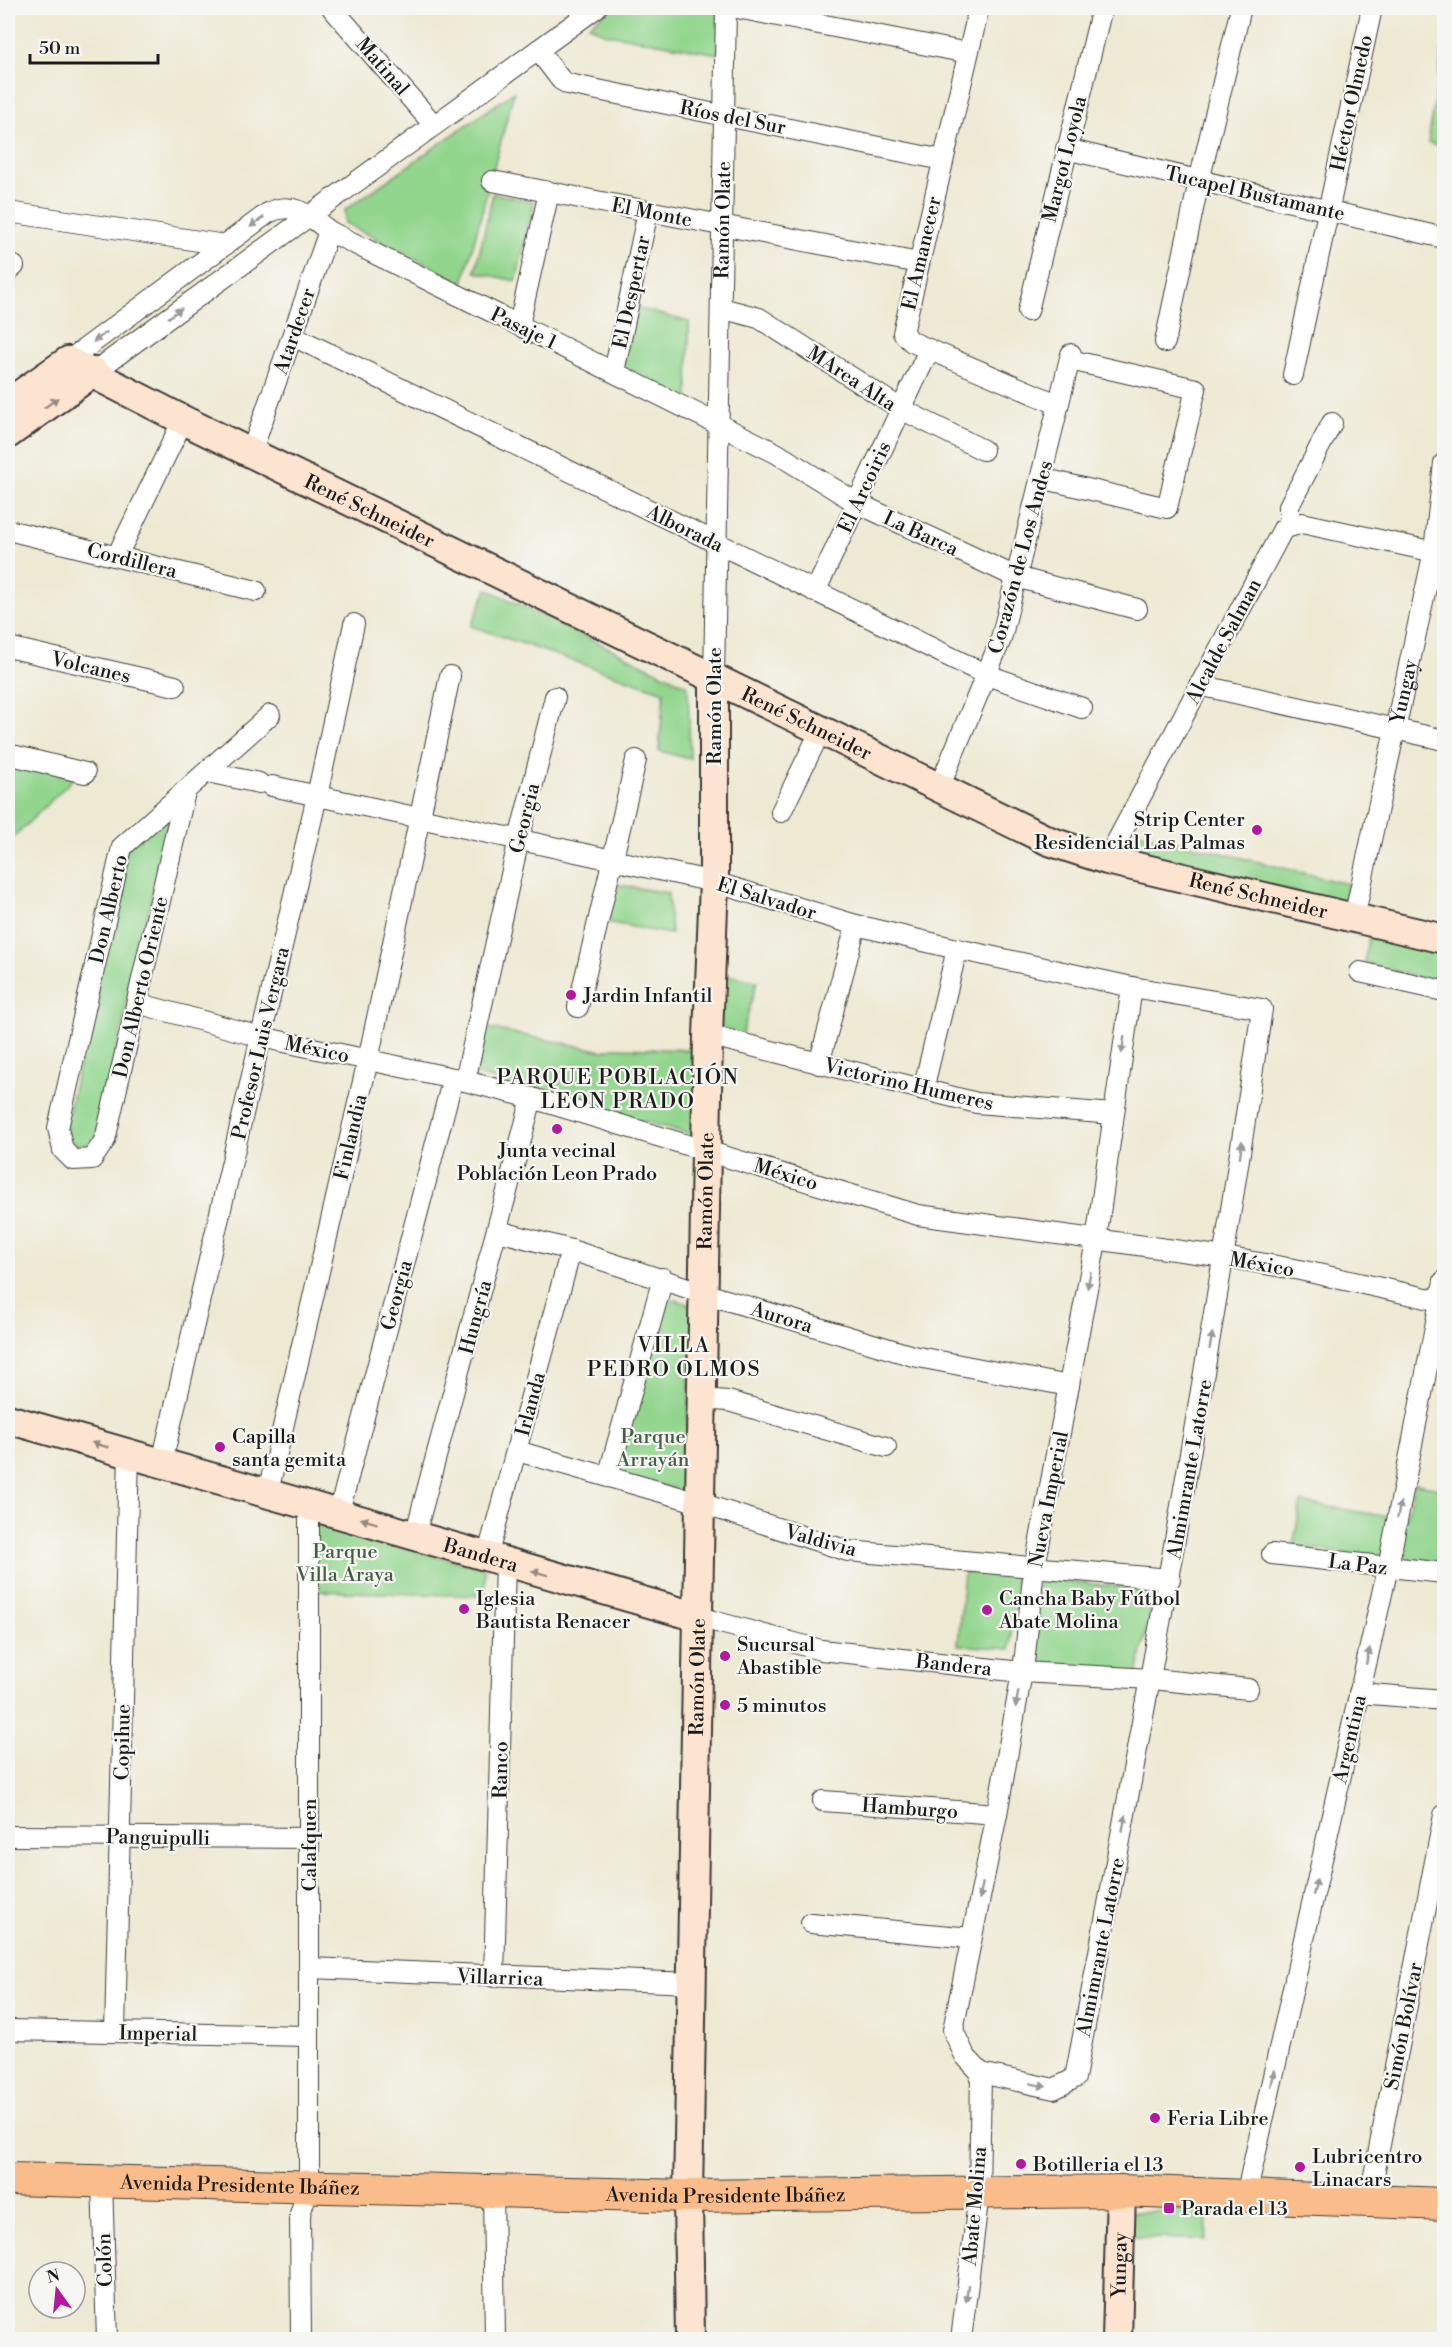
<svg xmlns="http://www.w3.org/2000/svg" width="1452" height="2347" font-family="'Libre Bodoni',serif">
<rect width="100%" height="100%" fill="#f6f6f2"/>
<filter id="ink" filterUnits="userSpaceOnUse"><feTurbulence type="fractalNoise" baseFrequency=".0167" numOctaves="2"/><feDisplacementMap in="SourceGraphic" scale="12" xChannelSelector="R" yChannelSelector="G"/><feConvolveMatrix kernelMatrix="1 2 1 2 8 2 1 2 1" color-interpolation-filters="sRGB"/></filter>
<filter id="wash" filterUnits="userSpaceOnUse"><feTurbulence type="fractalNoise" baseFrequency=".008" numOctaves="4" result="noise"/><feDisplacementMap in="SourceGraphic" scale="24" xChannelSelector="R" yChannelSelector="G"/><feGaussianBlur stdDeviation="1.35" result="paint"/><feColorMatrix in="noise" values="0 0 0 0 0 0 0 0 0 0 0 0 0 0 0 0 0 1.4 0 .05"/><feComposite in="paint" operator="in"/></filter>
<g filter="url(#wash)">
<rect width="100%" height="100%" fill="#eee9d3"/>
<g fill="#92d58d" stroke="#577854" stroke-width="1.5">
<polygon points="612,8 719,8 718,54 603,33 589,25"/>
<polygon points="1444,39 1444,147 1428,143"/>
<polygon points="514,92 463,283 345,223 345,210"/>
<polygon points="493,193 534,202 516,281 475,272"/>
<polygon points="634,307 689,322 688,404 621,371"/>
<polygon points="487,589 688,686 690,759 659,751 664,692 471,626"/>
<polygon points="8,760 74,778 8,843"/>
<polygon points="171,814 95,1142 82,1146 71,1141 65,1128 126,849"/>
<polygon points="1137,832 1348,884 1344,905 1131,848"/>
<polygon points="613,884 668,893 671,934 605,922"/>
<polygon points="1370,931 1444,947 1444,984 1364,963"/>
<polygon points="716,973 757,981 742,1035 714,1027"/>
<polygon points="482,1027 603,1051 613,1048 697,1050 704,1138 473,1074"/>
<polygon points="661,1296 693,1305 684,1491 611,1473"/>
<polygon points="1414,1483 1444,1489 1444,1567 1293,1546 1301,1502 1406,1520"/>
<polygon points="312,1522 485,1569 485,1596 316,1591"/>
<polygon points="964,1571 1016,1575 1010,1649 958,1645"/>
<polygon points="1039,1579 1155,1590 1137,1675 1024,1668"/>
<polygon points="1209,2210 1206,2240 1131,2237 1131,2212"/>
</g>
</g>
<g filter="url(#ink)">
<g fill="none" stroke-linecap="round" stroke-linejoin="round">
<defs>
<g id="street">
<polyline points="332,8 434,125"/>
<polyline points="737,8 968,53"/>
<polyline points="979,8 903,333 912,342 1057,404"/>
<polyline points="538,50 561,80 568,84 943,160"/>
<polyline points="1066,149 1444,238"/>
<polyline points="492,181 919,263"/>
<polyline points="8,212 225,245"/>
<polyline points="329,231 776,453 857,503 1016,577 1137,609"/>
<polyline points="8,271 14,266"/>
<polyline points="721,308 759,318 901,409 983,450"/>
<polyline points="1028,311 1102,8"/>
<polyline points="519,325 549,192"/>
<polyline points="293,336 987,675 1082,708"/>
<polyline points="1165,342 1199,181 1241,8"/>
<path d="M 68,361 L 268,213 C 293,200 310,216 329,231 L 251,453"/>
<polyline points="94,372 596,8"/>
<polyline points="614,372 648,211"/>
<polyline points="1293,375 1372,8"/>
<polyline points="1041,478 1167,508 1196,389 1070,360"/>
<polyline points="1289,526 1289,506 1332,423"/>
<polyline points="8,530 256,591"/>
<polyline points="117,556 183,420"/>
<polyline points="815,592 929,350"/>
<polyline points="8,647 175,686"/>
<path id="s1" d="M 714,679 L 726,8"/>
<polyline points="1199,685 1444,740"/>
<polyline points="8,754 85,773"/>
<polyline points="207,772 259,783"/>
<path d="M 272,786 L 714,882 L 856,925 L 957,949 L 1132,987 L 1262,1009 C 1209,1367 1143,1723 1075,2078 L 1054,2089 L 981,2073"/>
<polyline points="939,788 1001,639 1071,354"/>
<polyline points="185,792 105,1140 92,1159 73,1160 63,1150 58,1128 122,847 270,715"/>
<polyline points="781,812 821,730"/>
<polyline points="1107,860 1283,529 1302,523 1444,554"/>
<path id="s2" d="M 1354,918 L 1434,551 L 1444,463"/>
<polyline points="1360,972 1444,991"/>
<polyline points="137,1003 261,1037 453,1078 532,1098 918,1215 1225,1257 1300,1270 1444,1302"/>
<polyline points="578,1007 636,760"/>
<polyline points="708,1035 977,1103 1113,1114"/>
<polyline points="819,1064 856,925"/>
<polyline points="465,1081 519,839 555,697"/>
<polyline points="923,1090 957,949"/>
<polyline points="498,1231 571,1250 703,1293 913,1356 1069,1386"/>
<polyline points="702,1399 728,1401 886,1447"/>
<polyline points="517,1451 700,1503 848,1551 1170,1579"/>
<polyline points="162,1462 317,796 354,624"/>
<polyline points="608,1477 663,1278"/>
<polyline points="268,1492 368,1060 450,676"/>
<polyline points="339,1512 453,1078"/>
<polyline points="415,1535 532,1098"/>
<polyline points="1272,1554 1444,1573"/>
<polyline points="487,1557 571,1250"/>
<path id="s3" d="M 698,1617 L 821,1650 L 1021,1672 L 1152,1679 L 1248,1689"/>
<polyline points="1359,1693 1444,1700"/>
<polyline points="823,1801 997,1814"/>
<polyline points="8,1836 309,1838"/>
<polyline points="811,1923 971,1938"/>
<polyline points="309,1968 692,1983"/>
<polyline points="494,1977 505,1563"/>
<polyline points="8,2030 309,2036"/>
<polyline points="115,2032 129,1452"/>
<polyline points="981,2073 965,2056 953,2030 997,1814 1025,1655 1033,1577 1096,1241 1132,987"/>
<polyline points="102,2181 107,2340"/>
<polyline points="493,2191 495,2340"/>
<polyline points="1246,2196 1388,1567 1444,1281"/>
<polyline points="1369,2201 1444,1815"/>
<polyline points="301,2340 300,2214 309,2186 309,1503"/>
<polyline points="961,2340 979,2193 981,2073"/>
</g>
<g id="secondary">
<path id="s4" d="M 8,403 L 68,361 L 183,420 L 1049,841 L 1107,860 L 1444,939"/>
<polyline points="8,434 94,372"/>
<path id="s5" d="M 8,1419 L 698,1617"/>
<path id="s6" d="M 690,2340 L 688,2196 L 708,1035 L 714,882 L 714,679"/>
<path id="s7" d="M 1117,2340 L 1121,2191"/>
</g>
<g id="primary">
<path id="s8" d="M 8,2179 L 688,2196 L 1121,2191 L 1444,2204"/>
</g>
</defs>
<use href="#street" stroke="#3c3b37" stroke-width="22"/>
<use href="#secondary" stroke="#3c3b37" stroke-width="32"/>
<use href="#primary" stroke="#3c3b37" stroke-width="34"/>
<use href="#street" stroke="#fff" stroke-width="20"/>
<use href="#secondary" stroke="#fde4d1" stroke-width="28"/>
<use href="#primary" stroke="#fabc8b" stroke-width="32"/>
</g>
<defs><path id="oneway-solid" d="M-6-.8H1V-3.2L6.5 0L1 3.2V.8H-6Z" transform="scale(1.5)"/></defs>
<g fill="#999">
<use href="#oneway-solid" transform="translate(257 222) rotate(144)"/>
<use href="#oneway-solid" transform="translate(175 313) rotate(-36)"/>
<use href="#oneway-solid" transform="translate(100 337) rotate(144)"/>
<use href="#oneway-solid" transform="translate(1123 1045) rotate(99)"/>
<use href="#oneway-solid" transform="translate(1241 1149) rotate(-82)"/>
<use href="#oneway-solid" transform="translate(1089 1280) rotate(101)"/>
<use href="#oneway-solid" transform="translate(1211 1341) rotate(-80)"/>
<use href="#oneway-solid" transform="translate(1399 1510) rotate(-79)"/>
<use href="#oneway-solid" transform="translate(1368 1656) rotate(-77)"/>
<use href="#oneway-solid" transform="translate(1017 1699) rotate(100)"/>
<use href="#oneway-solid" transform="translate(1124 1823) rotate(-79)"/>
<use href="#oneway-solid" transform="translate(1315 1887) rotate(-77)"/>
<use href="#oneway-solid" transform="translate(981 1891) rotate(102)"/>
<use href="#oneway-solid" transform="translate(1273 2078) rotate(-77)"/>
<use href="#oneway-solid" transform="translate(1038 2085) rotate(12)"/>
<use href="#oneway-solid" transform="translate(967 2293) rotate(97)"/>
</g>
<g fill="#988a80">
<use href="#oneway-solid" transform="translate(51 403) rotate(-36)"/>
<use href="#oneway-solid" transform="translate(100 1445) rotate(-164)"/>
<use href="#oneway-solid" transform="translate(369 1521) rotate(-163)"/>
<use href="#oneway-solid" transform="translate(540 1573) rotate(-165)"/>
</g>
</g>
<g fill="#b5179e" stroke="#f6f6f2" stroke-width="2">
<circle cx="1257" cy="830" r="6"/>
<circle cx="571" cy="995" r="6"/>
<circle cx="557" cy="1129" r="6"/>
<circle cx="220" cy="1447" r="6"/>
<circle cx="464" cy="1609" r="6"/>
<circle cx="987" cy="1610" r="6"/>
<circle cx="725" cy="1656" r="6"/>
<circle cx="725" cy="1705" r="6"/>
<circle cx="1155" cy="2118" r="6"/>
<circle cx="1021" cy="2164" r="6"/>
<circle cx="1300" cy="2167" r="6"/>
<rect x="1163" y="2202" width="12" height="12" rx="3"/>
</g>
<g text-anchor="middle" stroke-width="4.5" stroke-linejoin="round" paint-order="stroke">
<g font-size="20" fill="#1c1c1c" stroke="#f6f6f2">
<text transform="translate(383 66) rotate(49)" y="7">Matinal</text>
<text transform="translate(1351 103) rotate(-78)" y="7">Héctor Olmedo</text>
<text transform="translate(733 117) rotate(11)" y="7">Ríos del Sur</text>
<text transform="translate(1064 159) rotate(-76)" y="7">Margot Loyola</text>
<text transform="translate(1255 193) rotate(13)" y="7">Tucapel Bustamante</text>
<text transform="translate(652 212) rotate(11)" y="7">El Monte</text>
<text dy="7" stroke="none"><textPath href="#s1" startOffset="459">Ramón Olate</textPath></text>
<text transform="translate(921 253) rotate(-77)" y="7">El Amanecer</text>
<text transform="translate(631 292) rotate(-78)" y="7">El Despertar</text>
<text transform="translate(524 328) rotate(26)" y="7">Pasaje 1</text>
<text transform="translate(294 331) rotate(-71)" y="7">Atardecer</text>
<text transform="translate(852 378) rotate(33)" y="7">MArea Alta</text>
<text transform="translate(864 487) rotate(-65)" y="7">El Arcoiris</text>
<text dy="7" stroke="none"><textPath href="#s4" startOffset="410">René Schneider</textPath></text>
<text transform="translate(685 528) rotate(26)" y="7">Alborada</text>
<text transform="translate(921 533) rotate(25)" y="7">La Barca</text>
<text transform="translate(1020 557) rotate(-75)" y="7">Corazón de Los Andes</text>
<text transform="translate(132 560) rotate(14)" y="7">Cordillera</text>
<text transform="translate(1223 641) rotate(-62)" y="7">Alcalde Salman</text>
<text transform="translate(91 667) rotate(13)" y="7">Volcanes</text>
<text dy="7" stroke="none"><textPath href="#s2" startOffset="232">Yungay</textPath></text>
<text transform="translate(714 706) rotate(-90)" y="7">Ramón Olate</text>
<text dy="7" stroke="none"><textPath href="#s4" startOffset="896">René Schneider</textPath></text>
<text transform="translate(524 818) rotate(-76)" y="7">Georgia</text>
<text dy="7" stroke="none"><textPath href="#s4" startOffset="1382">René Schneider</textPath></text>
<text transform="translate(767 898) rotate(17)" y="7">El Salvador</text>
<text transform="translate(108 909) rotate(-77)" y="7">Don Alberto</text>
<text transform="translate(140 987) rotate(-77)" y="7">Don Alberto Oriente</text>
<text transform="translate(260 1043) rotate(-77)" y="7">Profesor Luis Vergara</text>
<text transform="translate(317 1049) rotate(12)" y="7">México</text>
<text transform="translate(909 1084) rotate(13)" y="7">Victorino Humeres</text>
<text transform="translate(350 1137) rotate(-77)" y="7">Finlandia</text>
<text transform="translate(786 1174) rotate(17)" y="7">México</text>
<text dy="7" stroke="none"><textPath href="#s6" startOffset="1149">Ramón Olate</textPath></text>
<text transform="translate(1262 1264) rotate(10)" y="7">México</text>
<text transform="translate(396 1295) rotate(-75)" y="7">Georgia</text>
<text transform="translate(475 1317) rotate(-75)" y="7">Hungría</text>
<text transform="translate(782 1317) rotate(17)" y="7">Aurora</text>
<text transform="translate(530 1404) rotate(-75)" y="7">Irlanda</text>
<text transform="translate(1189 1469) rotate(-80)" y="7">Almimrante Latorre</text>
<text transform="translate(1048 1499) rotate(-79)" y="7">Nueva Imperial</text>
<text transform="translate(821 1540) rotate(15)" y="7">Valdivia</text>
<text dy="7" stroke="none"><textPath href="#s5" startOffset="492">Bandera</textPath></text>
<text transform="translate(1358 1564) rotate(7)" y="7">La Paz</text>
<text dy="7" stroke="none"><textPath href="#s3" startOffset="261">Bandera</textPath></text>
<text dy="7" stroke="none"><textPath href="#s6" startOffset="663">Ramón Olate</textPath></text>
<text transform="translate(1349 1739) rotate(-77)" y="7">Argentina</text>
<text transform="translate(122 1742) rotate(-89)" y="7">Copihue</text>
<text transform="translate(500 1770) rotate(-89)" y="7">Ranco</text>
<text transform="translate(910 1808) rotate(4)" y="7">Hamburgo</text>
<text transform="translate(158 1837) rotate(1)" y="7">Panguipulli</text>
<text transform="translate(309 1845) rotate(-90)" y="7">Calafquen</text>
<text transform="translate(1100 1947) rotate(-79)" y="7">Almimrante Latorre</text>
<text transform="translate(500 1977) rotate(2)" y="7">Villarrica</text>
<text transform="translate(1403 2026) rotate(-79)" y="7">Simón Bolívar</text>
<text transform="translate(158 2033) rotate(1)" y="7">Imperial</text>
<text dy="7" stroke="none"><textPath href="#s8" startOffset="232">Avenida Presidente Ibáñez</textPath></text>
<text dy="7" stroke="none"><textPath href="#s8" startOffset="718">Avenida Presidente Ibáñez</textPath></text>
<text transform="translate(974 2206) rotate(-85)" y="7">Abate Molina</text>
<text transform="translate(104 2260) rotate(-92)" y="7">Colón</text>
<text dy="7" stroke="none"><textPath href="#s7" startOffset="75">Yungay</textPath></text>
</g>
<g font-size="20" fill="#1c1c1c" stroke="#f6f6f2" text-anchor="start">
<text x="1245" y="826" text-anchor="end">Strip Center<tspan x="1245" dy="23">Residencial Las Palmas</tspan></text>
<text x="583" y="1002">Jardin Infantil</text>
<text x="557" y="1157" text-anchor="middle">Junta vecinal<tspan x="557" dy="23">Población Leon Prado</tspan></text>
<text x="232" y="1443">Capilla<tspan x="232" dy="23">santa gemita</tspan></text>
<text x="476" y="1605">Iglesia<tspan x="476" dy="23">Bautista Renacer</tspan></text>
<text x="999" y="1605">Cancha Baby Fútbol<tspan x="999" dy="23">Abate Molina</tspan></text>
<text x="737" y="1651">Sucursal<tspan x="737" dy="23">Abastible</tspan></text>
<text x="737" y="1712">5 minutos</text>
<text x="1167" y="2125">Feria Libre</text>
<text x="1312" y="2163">Lubricentro<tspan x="1312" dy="23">Linacars</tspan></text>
<text x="1033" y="2171">Botilleria el 13</text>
<text x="1181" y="2215">Parada el 13</text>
</g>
<g font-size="20" fill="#455d44" stroke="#f6f6f2">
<text x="653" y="1443">Parque<tspan x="653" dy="23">Arrayán</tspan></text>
<text x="345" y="1558">Parque<tspan x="345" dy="23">Villa Araya</tspan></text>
</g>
<g font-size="21" letter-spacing="1.5" fill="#1c1c1c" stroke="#f6f6f2">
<text x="618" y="1084">PARQUE POBLACIÓN<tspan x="618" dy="24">LEON PRADO</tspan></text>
<text x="674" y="1352">VILLA<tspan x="674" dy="24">PEDRO OLMOS</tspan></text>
</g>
</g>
<rect width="1452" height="2347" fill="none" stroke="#f6f6f2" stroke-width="30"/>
<g transform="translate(57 2290) rotate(345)"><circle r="28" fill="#f6f6f2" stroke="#9f9f9c" stroke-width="1.5"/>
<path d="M0-4.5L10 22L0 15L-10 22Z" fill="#b5179e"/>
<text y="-9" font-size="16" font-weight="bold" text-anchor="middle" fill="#1c1c1c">N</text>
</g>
<path d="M30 54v9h128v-9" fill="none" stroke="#1c1c1c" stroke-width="3"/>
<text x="39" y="54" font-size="18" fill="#1c1c1c" stroke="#f6f6f2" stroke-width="4.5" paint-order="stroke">50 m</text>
</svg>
